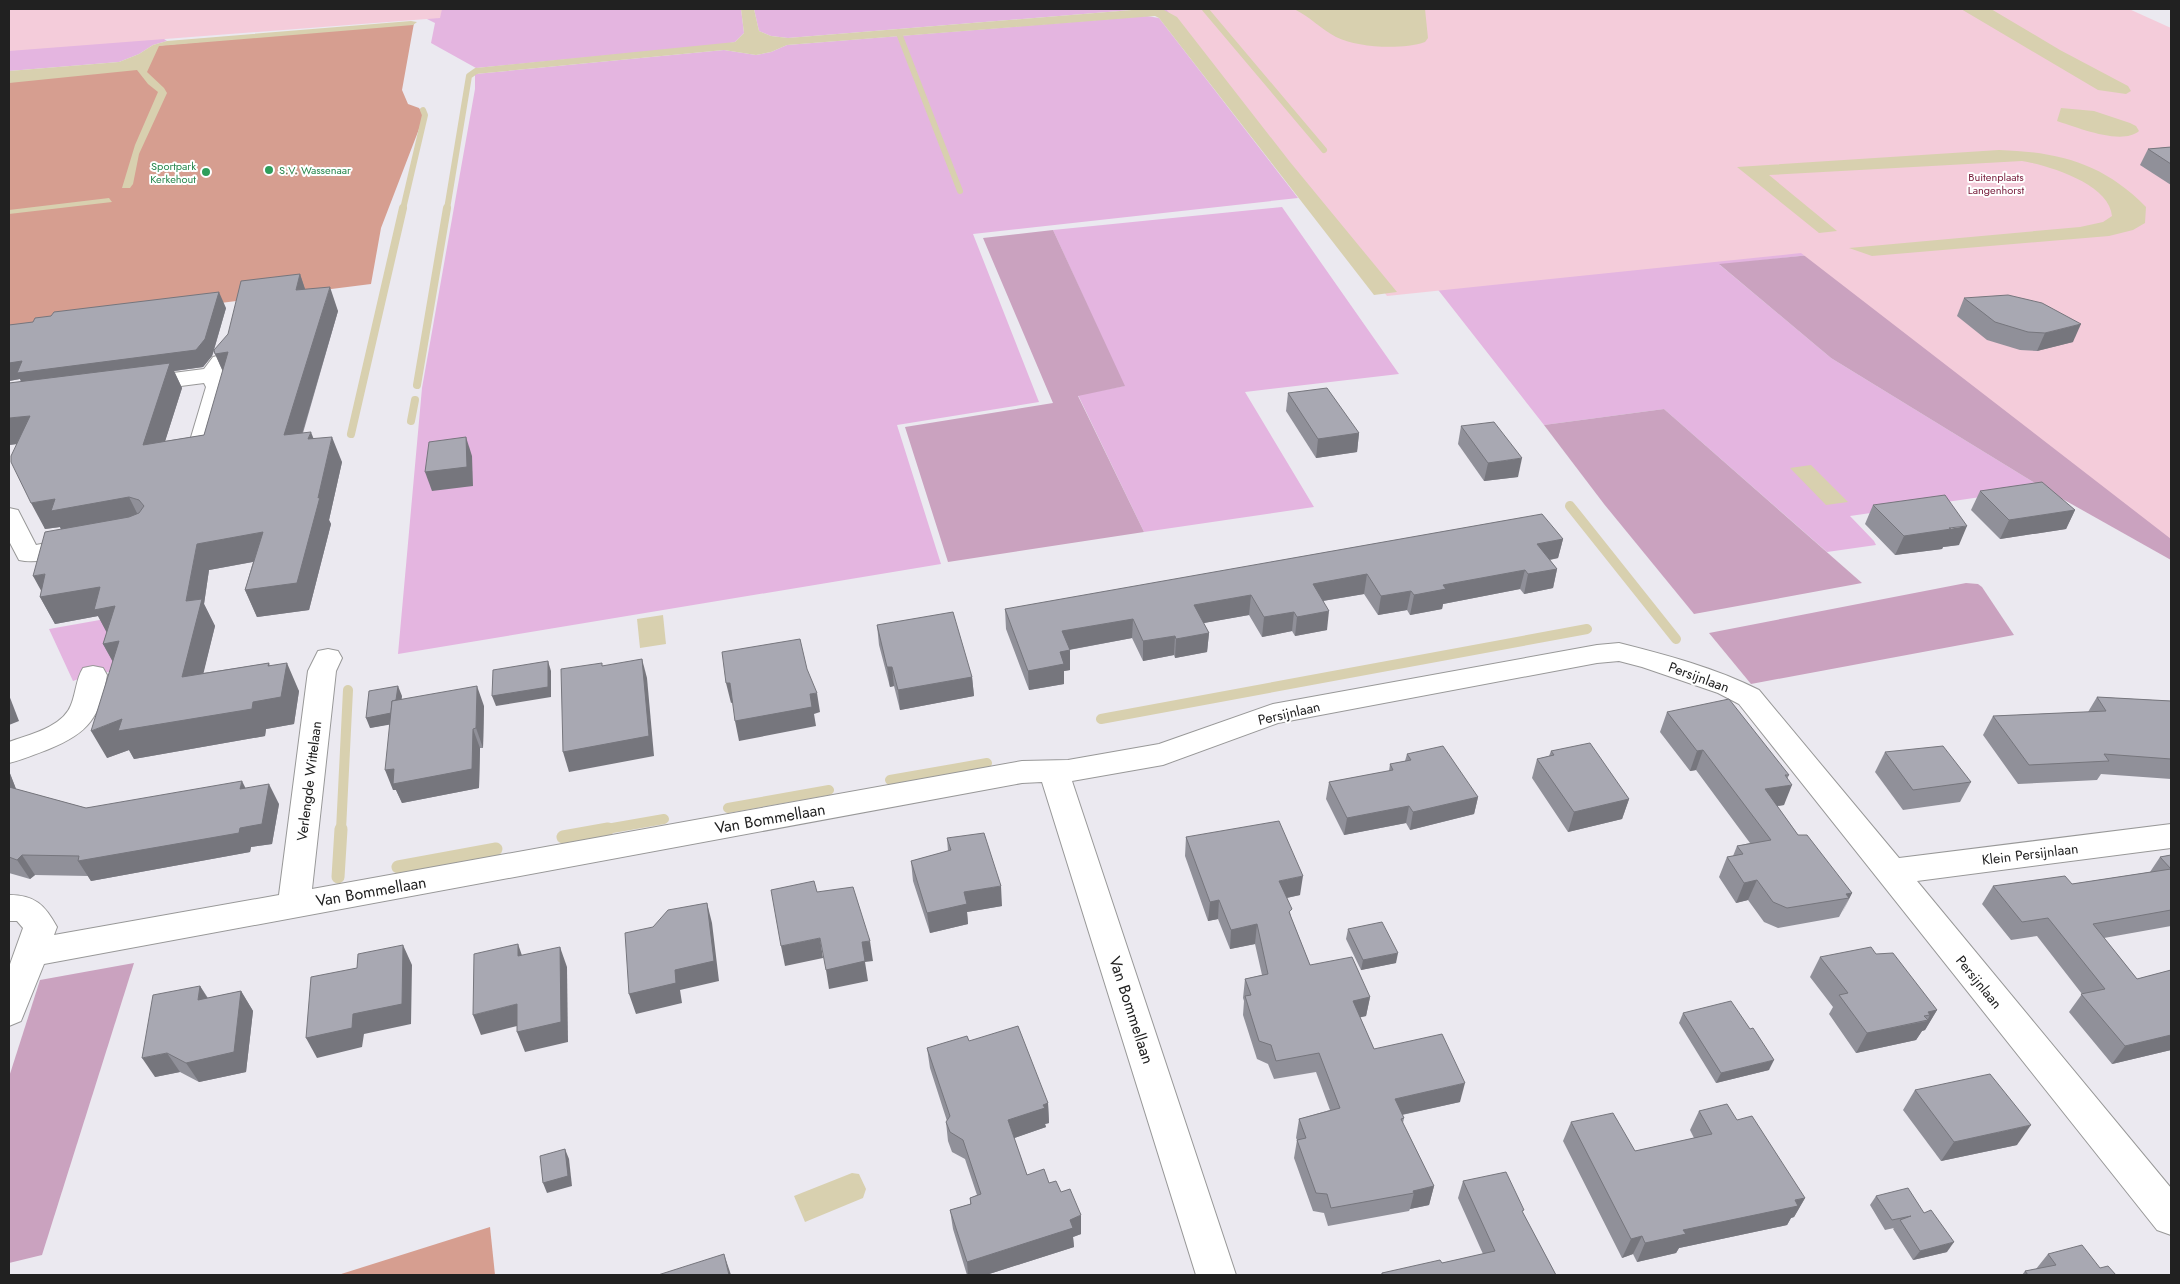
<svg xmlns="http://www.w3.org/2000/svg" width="2180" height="1284" font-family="Jost,sans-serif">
<rect width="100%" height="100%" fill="#ebe9f0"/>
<g fill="#e4b5e0">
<polygon points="9,9 741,9 744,33 735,42 725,44 476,68 431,43 435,23 423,17 161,37 167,41 153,45 139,54 119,62 9,71"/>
<polygon points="754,9 1503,9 1810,255 1720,265 1831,358 2043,488 1850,516 1874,541 1876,545 1827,552 1664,409 1544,425 1334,157 1177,17 1144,9 788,38 771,36 759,31"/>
<polygon points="1147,16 1159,18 1298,198 973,234 1039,402 897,425 941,564 398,654 422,388 475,89 475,74 724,50 756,55 771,52 787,45"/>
<polygon points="1282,207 1399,374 1245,392 1314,507 1144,532 1078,395 1124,386 1053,230"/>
<polygon points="111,618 116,671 92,674 73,681 49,629"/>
</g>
<g fill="#caa2bf">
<polygon points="1053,230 1125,386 1078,396 1144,532 948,562 905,427 1053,403 983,238"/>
<polygon points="2171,251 2171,560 2043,488 1831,358 1719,264 1810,255"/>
<polygon points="1664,409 1862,583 1694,614 1604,504 1544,425"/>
<polygon points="1966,583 1978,584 1982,587 2014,635 1751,684 1709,633"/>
<polygon points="134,963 42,1255 9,1263 9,1077 40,980"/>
</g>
<g fill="#f4ccda">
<polygon points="9,9 442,9 440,18 9,51"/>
<polygon points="1166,9 2129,9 2171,28 2171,539 1801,253 1387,296"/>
</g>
<g fill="#d69e90">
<polygon points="414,23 402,90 408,104 419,108 424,116 381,228 371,284 63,323 9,336 9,77 126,66 154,46"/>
<polygon points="490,1227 495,1275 338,1275"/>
</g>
<g fill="#d8d0af">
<polygon points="741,9 754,9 759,31 771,36 788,38 1144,9 1164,10 1177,17 1290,162 1397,292 1374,295 1159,18 1155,16 787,45 771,52 756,55 724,50 475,74 476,68 735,42 744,33"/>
<path d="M 1294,9 L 1425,9 L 1428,38 L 1425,42 C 1402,50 1358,48 1336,37 C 1321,29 1309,16 1294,9 Z"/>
<polygon points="1961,9 1991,9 2060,50 2128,86 2131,91 2126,94 2098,90"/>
<polygon points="411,21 417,22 413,25 159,46 147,72 164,88 167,93 139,154 133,184 130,188 122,188 135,145 158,92 148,84 137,70 9,83 9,71 119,62 139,54 153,45 167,41"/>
<path d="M 2061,108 L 2094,111 L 2130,123 L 2136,126 L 2139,131 C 2122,146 2076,127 2057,121 Z"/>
<path d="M 1999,150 C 2058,152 2103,163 2146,207 L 2145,223 L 2133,230 L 2109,236 L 1872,256 L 1849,248 L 2080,227 L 2103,222 L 2112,216 C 2110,184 2048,165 2022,161 L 1769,175 L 1837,231 L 1819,233 L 1737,167 Z"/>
<polygon points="109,198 112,202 9,214 9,210"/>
<polygon points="1811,465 1848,502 1826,505 1790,468"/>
<polygon points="663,615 666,644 640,648 637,619"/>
<polygon points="852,1173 859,1174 866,1189 863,1198 805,1222 794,1196"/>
</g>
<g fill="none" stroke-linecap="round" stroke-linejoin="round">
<g stroke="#d8d0af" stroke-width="6">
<polyline points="1205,9 1324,150"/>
<polyline points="900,36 960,191"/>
<polyline points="403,209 425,115 423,110"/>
<polyline points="447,209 469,76 476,71"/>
</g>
<g stroke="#d8d0af" stroke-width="8">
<polyline points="417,385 447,208"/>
<polyline points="411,421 415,400"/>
<polyline points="351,434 403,208"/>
</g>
<g stroke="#d8d0af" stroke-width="10">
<polyline points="1570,506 1676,639"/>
<polyline points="1101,719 1587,629"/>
<polyline points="890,780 987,763"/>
<polyline points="728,808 829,790"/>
<polyline points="341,830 348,690"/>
<polyline points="601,830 664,819"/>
</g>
<g stroke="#d8d0af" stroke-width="13">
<polyline points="563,837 608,829"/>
<polyline points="398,867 496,849"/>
<polyline points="338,877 341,829"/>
</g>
<defs>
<g id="minor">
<polygon points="221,355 229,357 232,362 222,375 228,387 213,444 209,449 201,451 193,449 189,444 206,387 204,383 142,391 134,389 131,384 134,379 142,377 204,369 213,357"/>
<path d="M 9,508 L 18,510 L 36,545 L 77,537 L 86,540 L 90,545 L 86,550 C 66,555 39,565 19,560 L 9,541 Z"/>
<path d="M 1619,643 C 1666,655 1716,668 1759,690 L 1899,858 L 2171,824 L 2171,848 L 1917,881 L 2171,1188 L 2171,1235 L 2157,1230 L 1739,704 L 1718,693 L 1642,667 L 1619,661 L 1597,663 L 1278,723 L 1163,765 L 1072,781 L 1236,1275 L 1196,1275 L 1042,782 L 1022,783 L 44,964 L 21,1021 L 9,1026 L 9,967 L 23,928 L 17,921 L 9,921 L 9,895 C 35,895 45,905 57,927 L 54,935 L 279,895 L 308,671 L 318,651 L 328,649 L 338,651 L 342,658 L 336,671 L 312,889 L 1022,761 L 1068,760 L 1159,744 L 1273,704 L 1597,645 Z"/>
<path d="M 93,666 L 103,668 L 107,675 C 100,717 89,733 49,749 C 36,754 22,760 9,763 L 9,742 C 28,735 63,727 71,705 C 76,693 76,679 83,668 Z"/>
</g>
</defs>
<use href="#minor" stroke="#989898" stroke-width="2"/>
<use href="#minor" fill="#fff" fill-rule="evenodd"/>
</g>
<g fill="#909099" fill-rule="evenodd">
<polygon points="2171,147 2171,185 2140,165 2148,149"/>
<path d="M 300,274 L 305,289 L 338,311 L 303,433 L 313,439 L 342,462 L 329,520 L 331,524 L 309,610 L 257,617 L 245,590 L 253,562 L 209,570 L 204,604 L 215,626 L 203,673 L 269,663 L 270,666 L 299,691 L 294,724 L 266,729 L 265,736 L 134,759 L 129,750 L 107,758 L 113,662 L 103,644 L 107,632 L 98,616 L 55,624 L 40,597 L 61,529 L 60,527 L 45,529 L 16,444 L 9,445 L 21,382 L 20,379 L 9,381 L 9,325 L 226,308 L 214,350 ZM 214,351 L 223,372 L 204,435 L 165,441 L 182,388 L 174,371 L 203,367 L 212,356 Z"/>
<polygon points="1964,298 2073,342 2037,351 2020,350 1987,340 1957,316"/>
<polygon points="1288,393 1359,433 1357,452 1316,458 1286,411"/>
<polygon points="1461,426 1518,477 1484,481 1458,444"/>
<polygon points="1980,491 2075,510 2066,529 2000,539 1971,510"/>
<polygon points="1873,505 1959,545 1943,547 1942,549 1895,555 1865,524"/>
<polygon points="1563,539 1558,558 1550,560 1557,569 1553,588 1524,594 1520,589 1443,604 1442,609 1410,615 1407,610 1378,615 1364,594 1323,601 1327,630 1295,636 1292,631 1262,637 1249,615 1203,623 1209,633 1207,652 1175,658 1174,655 1143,661 1132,638 1069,650 1070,670 1064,671 1064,684 1029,690 1006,629 1005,609"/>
<polygon points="877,625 972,677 974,696 900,710 894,686 890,687 879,645"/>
<polygon points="402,696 401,699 484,706 483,748 480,748 479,788 402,803 396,790 393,790 390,724 370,728"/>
<polygon points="2097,697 2171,701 2171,779 2101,774 2097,780 2018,784 1983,735 1993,716 2088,712"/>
<polygon points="1667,712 1789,775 1787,779 1784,805 1777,806 1798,835 1852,893 1839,917 1778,928 1764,922 1748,900 1736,903 1719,877 1727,857 1733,856 1737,846 1750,843 1696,770 1690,771 1660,732"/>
<polygon points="1551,751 1629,799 1622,819 1568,832 1532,778 1537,759 1549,756"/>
<polygon points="1885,752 1971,782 1960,802 1903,810 1875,772"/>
<polygon points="1407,754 1478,797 1474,814 1410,830 1406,823 1344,835 1326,799 1329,782 1389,771 1390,764 1405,761"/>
<polygon points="9,771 16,789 86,808 246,788 279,804 272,844 251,847 250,852 91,881 88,876 35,875 30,879 9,873"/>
<polygon points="1186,837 1300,895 1287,898 1291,917 1310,965 1370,997 1366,1016 1360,1017 1374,1049 1460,1102 1402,1115 1404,1118 1403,1123 1434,1186 1429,1205 1410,1209 1409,1211 1328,1226 1324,1213 1313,1211 1294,1158 1297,1140 1296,1138 1299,1119 1330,1110 1316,1072 1274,1079 1268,1064 1257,1059 1243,1015 1244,1001 1243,998 1245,979 1262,975 1255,944 1230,949 1218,919 1208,921 1185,856"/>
<polygon points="947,838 1002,906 967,912 968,924 930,933 913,881 911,861 948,851"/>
<polygon points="2171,855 2171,926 2104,938 2137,979 2171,970 2171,1050 2112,1064 2069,1012 2082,994 2037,936 2011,940 1982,904 1993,886 2072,884 2150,872 2160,857"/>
<polygon points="1348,929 1396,963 1361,970 1346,939"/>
<polygon points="1876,954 1937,1010 1925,1030 1922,1031 1916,1040 1856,1053 1829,1014 1833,1007 1810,977 1820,957"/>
<polygon points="200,986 208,998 241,991 253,1011 246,1072 199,1082 180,1072 155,1077"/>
<polygon points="1683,1013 1769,1070 1716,1083 1679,1023"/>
<polygon points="969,1041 1048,1103 1049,1123 1045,1124 1046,1127 1014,1138 1027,1175 1049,1183 1061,1192 1081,1234 1073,1237 1074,1247 986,1275 967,1275 953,1229 950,1210 970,1204 970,1198 977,1195 965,1159 952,1152 948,1141 946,1122 947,1121 930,1068 927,1048"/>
<polygon points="1915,1090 2017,1145 1941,1161 1903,1110"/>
<polygon points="1699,1111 1737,1120 1805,1198 1794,1217 1791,1218 1787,1225 1679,1248 1676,1253 1637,1262 1633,1254 1622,1258 1563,1141 1571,1122 1635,1151 1694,1138 1690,1130"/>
<polygon points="1463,1181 1523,1213 1556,1275 1381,1275 1382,1273 1442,1263 1483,1254 1458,1198"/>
<polygon points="1876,1196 1924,1213 1947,1252 1913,1260 1893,1229 1894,1228 1885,1230 1870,1205"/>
<polygon points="2048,1254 2100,1268 2116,1275 2022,1275 2025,1271 2036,1269"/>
</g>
<g fill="#76767d">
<polygon points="300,274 308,298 296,290"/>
<polygon points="330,287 338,311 294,461 284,435"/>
<polygon points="219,292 226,308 212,356 203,367 174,371 182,388 156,470 143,445 26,390 20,379 9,381 9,363"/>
<polygon points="2081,324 2073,342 2037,351 2045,333"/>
<polygon points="228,352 226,378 215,354"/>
<polygon points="30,416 43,441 9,445 9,418"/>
<polygon points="311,432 321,458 308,439"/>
<polygon points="1359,433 1357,452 1316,458 1318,439"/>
<polygon points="332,437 342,462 329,520 331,524 309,610 257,617 245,590 318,498"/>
<polygon points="466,437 472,456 473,486 432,491 425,472"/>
<polygon points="1522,458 1518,477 1484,481 1488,463"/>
<polygon points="129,497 142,523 65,538 60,527 45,529 31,503 55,499"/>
<polygon points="2075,510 2066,529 2000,539 2009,520"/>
<polygon points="1967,526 1959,545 1943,547 1942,549 1895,555 1904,536"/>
<polygon points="263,532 274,558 209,570 204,604 215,626 196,704 182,677 186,601 197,544"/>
<polygon points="1563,539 1558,558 1532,563 1537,544"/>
<polygon points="1557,569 1553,588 1524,594 1528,574"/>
<polygon points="1525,570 1520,589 1443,604 1442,609 1410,615 1414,595 1443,585"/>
<polygon points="45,574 100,587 115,606 109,637 98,616 55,624 40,597 44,596 33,576"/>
<polygon points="1367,574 1364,594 1310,603 1313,584"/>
<polygon points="1411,591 1407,610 1378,615 1381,596"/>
<polygon points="1251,595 1249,615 1193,625 1194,605"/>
<polygon points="1329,611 1327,630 1295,636 1297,617"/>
<polygon points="1294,612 1292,631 1262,637 1264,617"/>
<polygon points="1133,619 1132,638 1062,651 1062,631"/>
<polygon points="1209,633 1207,652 1175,658 1176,639"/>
<polygon points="1175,636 1174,655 1143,661 1143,641"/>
<polygon points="119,641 118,671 103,644"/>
<polygon points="1070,650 1070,670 1064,671 1064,684 1029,690 1028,671 1060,652"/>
<polygon points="642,659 647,678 654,756 569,772 563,752"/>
<polygon points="548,661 551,671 551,697 496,706 492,696"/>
<polygon points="287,663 299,691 294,724 266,729 265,736 134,759 129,750 107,758 91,731 122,719 253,702"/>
<polygon points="887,667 892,667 894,686 890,687"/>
<polygon points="972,677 974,696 900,710 898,690"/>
<polygon points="726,683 730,683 734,702 731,703"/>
<polygon points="398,686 402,696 399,723 370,728 366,718"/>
<polygon points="477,686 484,706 483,748 476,728"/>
<polygon points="817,693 820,712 814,714 816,726 739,741 735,721 810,694"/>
<polygon points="9,695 19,721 9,725"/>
<polygon points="473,729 480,748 479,788 402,803 396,790 393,790 385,770"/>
<polygon points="1703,750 1696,770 1690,771 1697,751"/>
<polygon points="9,771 18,794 9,798"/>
<polygon points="242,781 252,801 240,789"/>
<polygon points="269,784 279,804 272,844 251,847 250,852 91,881 78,861 240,828"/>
<polygon points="1792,785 1784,805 1757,809 1765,789"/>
<polygon points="1478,797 1474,814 1410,830 1413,812"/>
<polygon points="1629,799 1622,819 1568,832 1574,812"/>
<polygon points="1409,806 1406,823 1344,835 1347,818"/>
<polygon points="22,855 35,875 30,879 17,860"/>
<polygon points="1303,876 1300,895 1276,900 1279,881"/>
<polygon points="1757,880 1748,900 1736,903 1744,883"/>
<polygon points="1001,886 1002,906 967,912 968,924 930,933 927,913 964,892"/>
<polygon points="1852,893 1842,913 1849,898 1846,894"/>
<polygon points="1219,900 1218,919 1208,921 1210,902"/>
<polygon points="707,903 712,923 719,981 680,990 682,1003 636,1014 629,994 675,970"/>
<polygon points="1257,924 1255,944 1230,949 1231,930"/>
<polygon points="820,938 823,958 785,966 781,946"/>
<polygon points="870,941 873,961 865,962 868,981 829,989 826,970 862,942"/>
<polygon points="518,944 525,964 518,956"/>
<polygon points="403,945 412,965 411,1024 364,1034 362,1047 317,1058 306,1038 353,1014"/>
<polygon points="560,947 567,967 568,1042 525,1052 517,1032"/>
<polygon points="1398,953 1396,963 1361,970 1363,960"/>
<polygon points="200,986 212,1006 198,1000"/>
<polygon points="241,991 253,1011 246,1072 199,1082 186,1063"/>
<polygon points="1370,997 1366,1016 1349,1020 1353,1001"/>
<polygon points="517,1004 525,1024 481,1035 473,1015"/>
<polygon points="1937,1010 1925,1030 1922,1031 1916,1040 1856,1053 1867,1033 1927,1021 1930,1015 1928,1012"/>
<polygon points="2171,1035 2171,1050 2112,1064 2125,1046"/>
<polygon points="167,1053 180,1072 155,1077 142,1058"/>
<polygon points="1774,1060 1769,1070 1716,1083 1721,1073"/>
<polygon points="1465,1083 1460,1102 1391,1117 1395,1099"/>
<polygon points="1048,1103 1049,1123 1045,1124 1046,1127 1009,1140 1008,1120"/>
<polygon points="2031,1125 2017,1145 1941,1161 1954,1142"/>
<polygon points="565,1149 569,1159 572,1186 547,1193 543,1183"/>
<polygon points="1434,1186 1429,1205 1410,1209 1414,1193 1413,1191"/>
<polygon points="1805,1198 1794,1217 1791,1218 1787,1225 1679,1248 1676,1253 1637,1262 1645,1243 1683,1230"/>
<polygon points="1081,1215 1081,1234 1073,1237 1074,1247 986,1275 968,1275 967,1262"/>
<polygon points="1642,1236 1633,1254 1622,1258 1631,1239"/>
<polygon points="1954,1242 1947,1252 1913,1260 1920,1251"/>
<polygon points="724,1254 731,1275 729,1275"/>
</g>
<g fill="#a8a8b2" stroke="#76767d">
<polygon points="2171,147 2171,164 2148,149"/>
<polygon points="300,274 296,290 330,287 284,435 311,432 308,439 332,437 318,498 320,497 297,583 245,590 263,532 197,544 186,601 202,599 182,677 269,663 268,666 287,663 281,697 253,702 252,709 118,731 122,719 91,731 119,641 103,644 115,606 94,610 100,587 40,597 45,574 33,576 45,532 129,517 139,513 144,506 139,500 129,497 51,511 55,499 31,503 11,462 11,456 30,416 9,418 9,383 170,363 143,445 204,435 228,352 215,354 214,350 228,334 241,281"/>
<polygon points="219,292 205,339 196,350 17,373 22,361 9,363 9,325 33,322 35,318 51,316 54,312"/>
<polygon points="2008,295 2042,303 2081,324 2045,333 2028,332 1995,322 1964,298"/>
<polygon points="1327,388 1359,433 1318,439 1288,393"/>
<polygon points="1494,422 1522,458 1488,463 1461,426"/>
<polygon points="466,437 467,467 425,472 429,442"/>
<polygon points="2042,482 2075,510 2009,520 1980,491"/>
<polygon points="1945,495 1967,526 1949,528 1951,529 1904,536 1873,505"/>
<polygon points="1542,514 1563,539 1537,544 1557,569 1528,574 1525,570 1443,585 1446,589 1414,595 1411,591 1381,596 1367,574 1313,584 1329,611 1297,617 1294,612 1264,617 1251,595 1194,605 1209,633 1176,639 1175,636 1143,641 1133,619 1062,631 1070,650 1060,652 1064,664 1028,671 1005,609"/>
<polygon points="953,612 972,677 898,690 892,667 887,667 877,625"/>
<polygon points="800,639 807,669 817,693 810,694 812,707 735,721 730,683 726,683 722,652"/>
<polygon points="642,659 649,736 563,752 561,669 602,663 602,666"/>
<polygon points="548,661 548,687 492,696 493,670"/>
<polygon points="398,686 396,700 392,701 391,713 366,718 369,691"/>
<polygon points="477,686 476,728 473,729 472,769 393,784 394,769 385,770 392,701"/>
<polygon points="2097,697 2171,701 2171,759 2104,754 2109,761 2029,765 1993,716 2106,711"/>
<polygon points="1729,699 1789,775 1785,775 1792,785 1765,789 1798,835 1807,835 1852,893 1846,894 1849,898 1787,908 1773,902 1757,880 1744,883 1727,857 1743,854 1737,846 1771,840 1703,750 1697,751 1667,712"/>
<polygon points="1590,743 1629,799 1574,812 1537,759 1554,755 1551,751"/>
<polygon points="1443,746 1478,797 1413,812 1409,806 1347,818 1329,782 1393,770 1390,764 1411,760 1407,754"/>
<polygon points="1943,746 1971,782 1913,790 1885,752"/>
<polygon points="242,781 240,789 269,784 262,824 240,828 239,833 78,861 79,856 22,855 17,860 9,857 9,787 86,808"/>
<polygon points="1279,821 1303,876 1279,881 1292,909 1289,912 1310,965 1352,957 1370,997 1353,1001 1374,1049 1442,1034 1465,1083 1395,1099 1404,1118 1401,1119 1434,1186 1413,1191 1414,1193 1331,1208 1327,1194 1316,1193 1297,1140 1306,1138 1299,1119 1340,1108 1319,1053 1276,1061 1271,1045 1259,1041 1245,996 1251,995 1245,979 1268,974 1257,924 1231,930 1219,900 1210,902 1186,837"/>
<polygon points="984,833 1001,886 964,892 967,904 927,913 911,861 951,850 947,838"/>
<polygon points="2171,855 2171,910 2093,924 2137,979 2171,970 2171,1035 2125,1046 2081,994 2105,989 2048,918 2022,922 1993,886 2065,876 2072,884 2171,869 2160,857"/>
<polygon points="814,881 817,892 853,887 870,941 862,942 865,961 826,970 820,938 781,946 771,890"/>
<polygon points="707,903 714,961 675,970 676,983 629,994 625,933 653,927 668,910"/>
<polygon points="1382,922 1398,953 1363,960 1348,929"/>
<polygon points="518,944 518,956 560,947 561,1022 517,1032 517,1004 473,1015 474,954"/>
<polygon points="403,945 402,1004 353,1014 352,1028 306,1038 311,977 357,968 358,954"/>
<polygon points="1871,947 1876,954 1893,953 1937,1010 1928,1012 1930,1015 1924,1016 1928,1020 1867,1033 1839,995 1848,993 1820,957"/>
<polygon points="200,986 198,1000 241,991 234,1052 186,1063 167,1053 142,1058 153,995"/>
<polygon points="1731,1001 1750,1029 1753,1028 1774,1060 1721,1073 1683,1013"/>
<polygon points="1018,1026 1048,1103 1043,1105 1045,1108 1008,1120 1027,1175 1044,1169 1049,1183 1056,1181 1061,1192 1070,1189 1081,1215 1070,1220 1073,1228 967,1262 950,1210 971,1204 970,1198 981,1194 963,1140 950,1132 946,1122 950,1116 927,1048 967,1036 969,1041"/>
<polygon points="1990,1074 2031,1125 1954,1142 1915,1090"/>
<polygon points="1727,1104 1737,1120 1752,1116 1805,1198 1795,1200 1798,1206 1683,1230 1686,1234 1645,1243 1642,1236 1631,1239 1571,1122 1613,1113 1635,1151 1712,1134 1699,1111"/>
<polygon points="565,1149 568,1176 543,1183 540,1156"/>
<polygon points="1506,1172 1524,1210 1522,1211 1556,1275 1382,1275 1382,1273 1440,1260 1442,1263 1495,1251 1463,1181"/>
<polygon points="1908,1188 1924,1213 1931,1210 1954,1242 1920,1251 1900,1220 1911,1216 1892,1220 1876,1196"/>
<polygon points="2082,1245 2100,1268 2108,1266 2116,1275 2028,1275 2025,1271 2056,1265 2048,1254"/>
<polygon points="724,1254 729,1275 658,1275"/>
</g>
<g fill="#2e9e5b" stroke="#fff" stroke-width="2">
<circle cx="269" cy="170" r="5"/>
<circle cx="206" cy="172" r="5"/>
</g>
<g text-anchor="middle" stroke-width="4" stroke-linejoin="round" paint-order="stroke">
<g font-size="11" fill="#27864d" stroke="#fff" text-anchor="end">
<text x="196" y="170">Sportpark<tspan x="196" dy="13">Kerkehout</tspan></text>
<text x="279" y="174" text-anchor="start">S.V. Wassenaar</text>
</g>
<g font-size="11" fill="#751938" stroke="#fff">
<text x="1996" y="181">Buitenplaats<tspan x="1996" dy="13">Langenhorst</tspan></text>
</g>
<g font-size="14" fill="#212121" stroke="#fff">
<text transform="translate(1699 677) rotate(20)" y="5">Persijnlaan</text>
<text transform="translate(1289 713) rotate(-13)" y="5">Persijnlaan</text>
<text transform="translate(309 781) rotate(-83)" y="5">Verlengde Wittelaan</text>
<text transform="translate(2030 854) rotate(-7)" y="5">Klein Persijnlaan</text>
<text transform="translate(1979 982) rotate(51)" y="5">Persijnlaan</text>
</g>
<g font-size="16" fill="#212121" stroke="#fff">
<text transform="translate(770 818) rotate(-10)" y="6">Van Bommellaan</text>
<text transform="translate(371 891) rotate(-10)" y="6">Van Bommellaan</text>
<text transform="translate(1132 1010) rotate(72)" y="6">Van Bommellaan</text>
</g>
</g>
<rect width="2180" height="1284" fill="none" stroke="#212121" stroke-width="20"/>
</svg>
